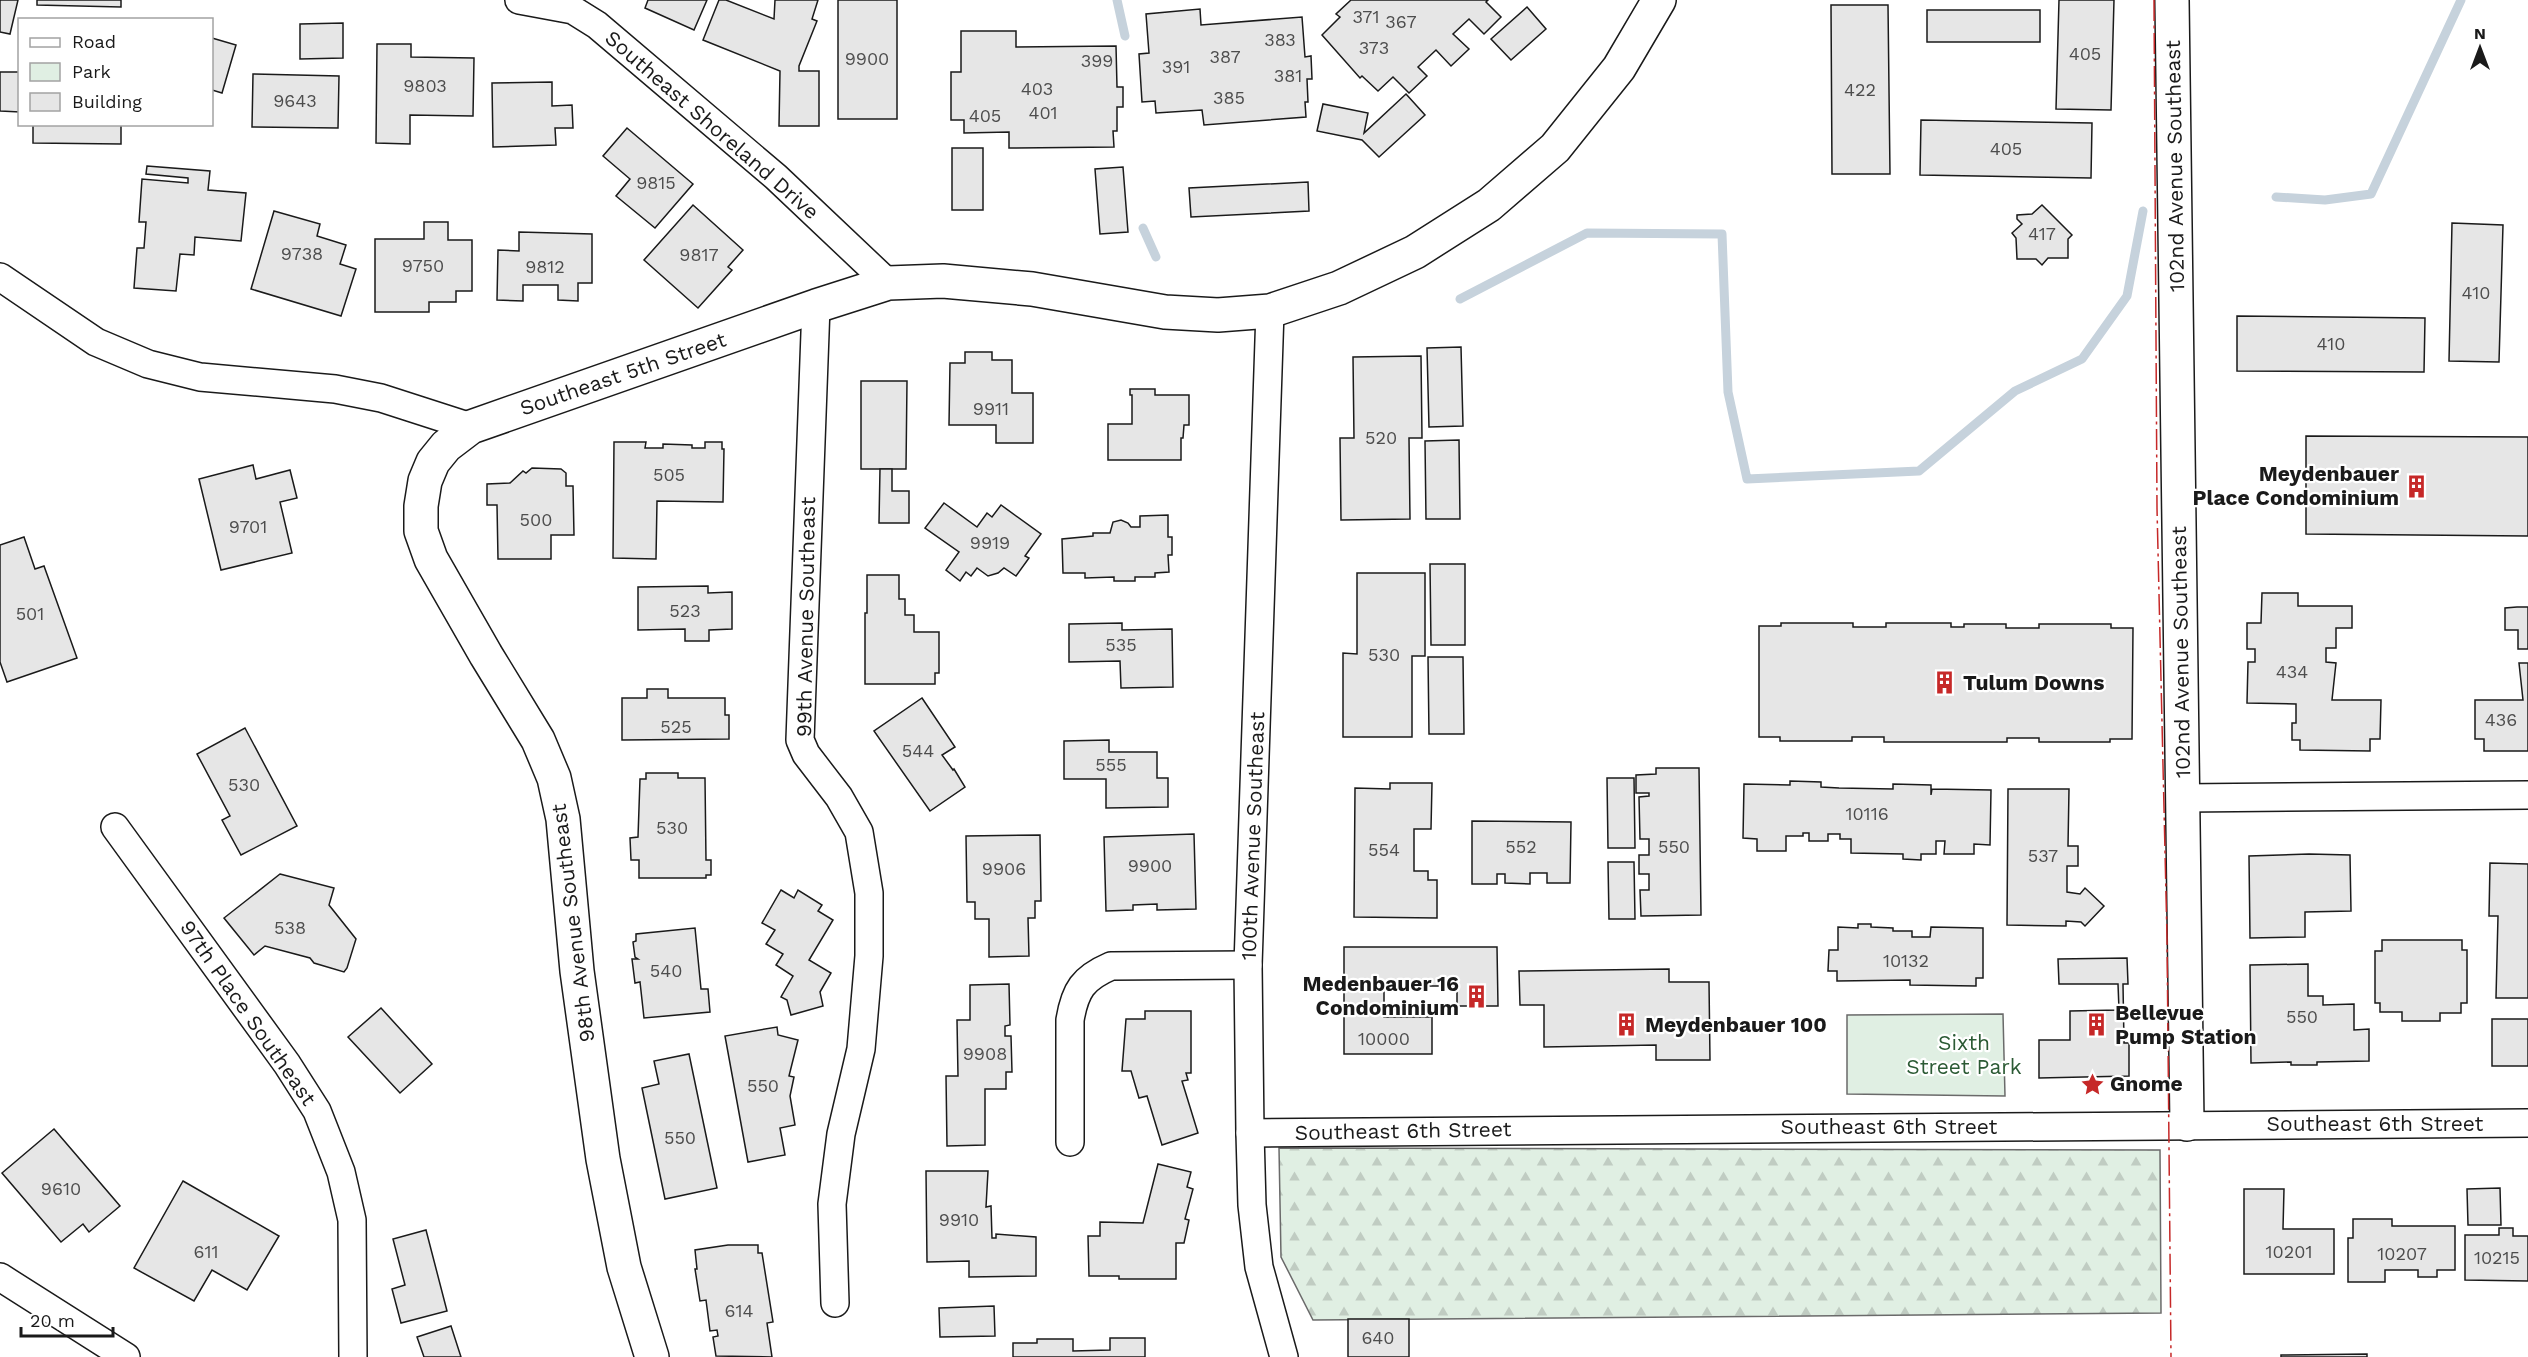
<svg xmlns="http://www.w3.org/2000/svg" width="2528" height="1357" font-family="'Work Sans',sans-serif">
<defs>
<pattern id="forest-firs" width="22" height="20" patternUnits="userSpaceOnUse" patternTransform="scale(1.5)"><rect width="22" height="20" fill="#e0efe3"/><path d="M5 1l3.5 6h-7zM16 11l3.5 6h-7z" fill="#c0ccc2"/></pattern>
</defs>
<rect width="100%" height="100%" fill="#fff"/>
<polygon fill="url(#forest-firs)" stroke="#6a6a6a" stroke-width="1.5" points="1279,1148 2160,1150 2161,1313 1313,1320 1281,1257"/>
<polygon fill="#e0efe3" stroke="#6a6a6a" stroke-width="1.5" points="2003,1014 2005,1096 1847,1094 1847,1015"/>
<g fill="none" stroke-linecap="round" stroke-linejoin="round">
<g stroke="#c6d2dc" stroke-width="9">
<polyline points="1117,0 1125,36"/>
<polyline points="2276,197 2325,200 2371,194 2461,0"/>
<polyline points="1143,228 1156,257"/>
<polyline points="1460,299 1587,233 1722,234 1728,392 1747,479 1919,471 2015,391 2082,359 2127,296 2143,211"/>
</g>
</g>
<g fill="#e6e6e6" stroke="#1a1a1a" stroke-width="1.5">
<polygon points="0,0 18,0 10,34 0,32"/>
<polygon points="37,0 121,0 121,7 37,5"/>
<polygon points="648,0 707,0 694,30 645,8"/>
<polygon points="719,0 726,0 774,19 775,0 818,0 812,19 817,21 799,66 799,71 819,71 819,126 779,126 780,71 703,40"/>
<rect x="838" y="0" width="59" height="119"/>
<polygon points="1351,0 1488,0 1486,2 1501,17 1484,34 1469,19 1453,34 1469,49 1451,66 1436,50 1418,67 1427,76 1409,93 1393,77 1378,91 1362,76 1360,78 1322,35 1340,17 1336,14"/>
<polygon points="2059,0 2114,0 2111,110 2056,109"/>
<polygon points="1831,5 1888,5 1890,174 1832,174"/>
<polygon points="1527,7 1546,29 1511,60 1491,39"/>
<polygon points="1200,9 1201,25 1302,17 1305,57 1311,56 1312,79 1307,79 1308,102 1305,102 1306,117 1204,125 1202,110 1156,113 1155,101 1142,102 1139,54 1149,53 1146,14"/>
<rect x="1927" y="10" width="113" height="32"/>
<polygon points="343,23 343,58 300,59 300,24"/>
<polygon points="961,31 1016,31 1016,47 1116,46 1117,87 1123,87 1123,107 1117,107 1117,131 1113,131 1114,147 1009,148 1009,132 964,133 964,120 951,120 951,72 961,72"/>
<polygon points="212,38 236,45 222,93 212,90"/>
<polygon points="377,44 411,44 411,57 474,58 473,116 410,115 410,144 376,143"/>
<polygon points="0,72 20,72 20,112 0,111"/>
<polygon points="253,74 339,76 338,128 252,127"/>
<polygon points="552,82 552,106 572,105 573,128 555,128 556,145 493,147 492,83"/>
<polygon points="1406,94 1425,115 1379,157 1362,140 1317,131 1323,104 1368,113 1364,133"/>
<polygon points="1921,120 2092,123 2091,178 1920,175"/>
<polygon points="33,124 121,124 121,144 33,143"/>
<polygon points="627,128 693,184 655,228 616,196 630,179 603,156"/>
<rect x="952" y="148" width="31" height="62"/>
<polygon points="147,166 210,171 208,190 246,193 241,241 195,237 194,255 180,254 176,291 134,288 137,248 144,248 146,222 139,222 142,179 188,183 188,178 146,174"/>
<polygon points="1123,167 1128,232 1100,234 1095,169"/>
<polygon points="1308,182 1309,211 1191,217 1189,188"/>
<polygon points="693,205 743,250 728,267 732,270 698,308 644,260"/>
<polygon points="2042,205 2072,235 2068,239 2068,258 2048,258 2042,265 2036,259 2017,259 2016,238 2012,233 2022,224 2017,219 2017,215 2032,214"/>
<polygon points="274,211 320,224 317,236 346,245 340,264 356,269 341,316 251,289"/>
<polygon points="424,222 448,222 448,240 472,240 472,291 456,291 456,302 429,302 429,312 375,312 375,239 424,239"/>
<polygon points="2452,223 2503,225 2499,362 2449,361"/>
<polygon points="519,232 592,234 592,283 578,283 578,301 558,300 558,285 523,285 523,301 497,300 498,250 519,251"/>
<polygon points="2237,316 2425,318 2424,372 2237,371"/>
<polygon points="1461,347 1463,426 1429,427 1427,348"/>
<polygon points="965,352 992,352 992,360 1012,360 1012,393 1033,393 1033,443 996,443 996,425 949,425 950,363 965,363"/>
<polygon points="1421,356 1422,438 1409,438 1410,519 1341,520 1340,438 1354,438 1353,357"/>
<polygon points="861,381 907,381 906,469 861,469"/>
<polygon points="1130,389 1155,389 1155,395 1189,395 1189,425 1184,425 1183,438 1181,438 1181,460 1108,460 1108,424 1132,424 1132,395 1130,395"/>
<polygon points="2306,436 2528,437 2528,536 2306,534"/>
<polygon points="1459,440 1460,519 1426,519 1425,441"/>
<polygon points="614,442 646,442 645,448 663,448 663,444 692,445 692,448 705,448 705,442 722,442 722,449 724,449 723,502 657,501 656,559 613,558"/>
<polygon points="253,465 256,479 290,470 297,498 280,502 292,553 221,570 199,479"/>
<polygon points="532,468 561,469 566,473 566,486 573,486 574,535 551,535 551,559 498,559 497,505 487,505 487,484 510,483 523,471 526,473"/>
<polygon points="880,469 892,469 892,491 909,491 909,523 879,523"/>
<polygon points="944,503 977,527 987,513 992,517 1001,505 1041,534 1025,556 1029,558 1016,576 1004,568 998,573 988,576 977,568 971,576 966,572 960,581 946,570 959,552 925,528"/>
<polygon points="1168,515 1168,537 1172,537 1172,555 1168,555 1169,572 1155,573 1155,577 1135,577 1135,581 1114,581 1114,577 1085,578 1085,573 1063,573 1062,539 1093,536 1093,533 1110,533 1113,522 1121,520 1128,523 1131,527 1140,527 1140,516"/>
<polygon points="24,537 35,569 44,566 77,658 7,682 0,662 0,545"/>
<polygon points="1430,564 1465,564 1465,645 1431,645"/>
<polygon points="1357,573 1425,573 1425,656 1412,656 1412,737 1343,737 1343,653 1357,654"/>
<polygon points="867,575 899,575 899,599 905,599 905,615 914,615 914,632 939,632 939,673 935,673 935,684 865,684 865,613 867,613"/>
<polygon points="708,586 708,593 732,592 732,629 709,630 709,641 685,641 685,629 638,630 638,587"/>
<polygon points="2262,593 2298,593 2298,606 2352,606 2352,628 2336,628 2336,648 2326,648 2326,662 2336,663 2332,700 2381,700 2380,739 2370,739 2370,751 2300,750 2300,740 2292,740 2292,723 2296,723 2296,704 2247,703 2248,662 2255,662 2255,649 2247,649 2247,623 2261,623"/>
<polygon points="2517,607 2528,607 2528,649 2518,649 2518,630 2505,630 2505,608"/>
<polygon points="1122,623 1122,630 1172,629 1173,687 1121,688 1120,661 1069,662 1069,624"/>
<polygon points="1781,623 1853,623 1853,627 1886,627 1886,623 1951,623 1951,627 1964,627 1964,624 2006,624 2006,628 2039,628 2039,624 2111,624 2111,628 2133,628 2132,739 2110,739 2110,742 2039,742 2039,738 2007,738 2007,742 1884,742 1884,737 1852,737 1852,741 1780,741 1780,737 1759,737 1759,626 1781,626"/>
<polygon points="1428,657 1463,657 1464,734 1429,734"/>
<polygon points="2519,663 2528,663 2528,751 2484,751 2484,739 2475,739 2475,700 2523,700"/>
<polygon points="647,689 668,689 668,698 725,698 725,715 729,715 729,739 622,740 622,698 647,698"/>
<polygon points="922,698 955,747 942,755 953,770 954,769 965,787 930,811 874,731"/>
<polygon points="245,728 297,826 241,855 222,820 230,816 197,754"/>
<polygon points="1109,740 1109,752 1157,752 1157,778 1168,778 1168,807 1106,808 1106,779 1064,779 1064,741"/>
<polygon points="1656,768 1699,768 1701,915 1641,916 1640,890 1649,890 1649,874 1639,874 1639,855 1649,855 1649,839 1640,839 1639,797 1649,796 1649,793 1636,793 1636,775 1656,774"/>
<polygon points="646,773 678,773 678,778 705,778 706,860 711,860 711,875 706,875 706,878 639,878 639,860 631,860 630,838 638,837 640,779 646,779"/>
<polygon points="1607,778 1634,778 1635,848 1608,848"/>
<polygon points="1790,781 1821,782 1821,787 1839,788 1893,789 1893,784 1931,785 1931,795 1932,789 1991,790 1990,845 1974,844 1974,854 1944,854 1945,841 1936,841 1936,854 1921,854 1921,860 1903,859 1903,854 1851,853 1851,839 1840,839 1840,834 1828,834 1828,841 1809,841 1809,833 1803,833 1803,836 1786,836 1786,851 1757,851 1757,839 1743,838 1744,784 1790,785"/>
<polygon points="1390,783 1432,783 1431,829 1414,829 1414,871 1428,871 1428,880 1437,880 1437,918 1354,917 1355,788 1390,789"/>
<polygon points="2008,789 2069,789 2068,846 2078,846 2078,866 2067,866 2067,892 2080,894 2085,888 2104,906 2085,926 2081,922 2066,921 2066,926 2007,925"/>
<polygon points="1472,821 1571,822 1570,883 1547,883 1547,873 1530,873 1530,884 1505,883 1505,874 1497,874 1497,884 1472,884"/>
<polygon points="1194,834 1196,909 1157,910 1157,904 1133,905 1133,910 1106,911 1104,837"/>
<polygon points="1040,835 1041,901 1035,901 1035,918 1028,918 1029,956 989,957 989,919 975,919 975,902 967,902 966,836"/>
<polygon points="2309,854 2350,855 2351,911 2305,912 2305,937 2250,938 2249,856"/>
<polygon points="1608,862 1634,862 1635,919 1609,919"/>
<polygon points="2490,863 2528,864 2528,998 2496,998 2498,916 2489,916"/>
<polygon points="280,874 334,888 329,905 356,939 347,968 344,972 314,963 310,958 265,946 254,955 224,918"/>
<polygon points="781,890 794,898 798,890 822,905 818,911 833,920 809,960 831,973 820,992 823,1006 791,1015 787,1000 781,997 793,976 776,965 783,954 766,944 775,930 762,923"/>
<polygon points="1858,924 1871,924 1871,927 1893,928 1893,931 1912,931 1912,937 1930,937 1931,927 1983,928 1983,978 1976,978 1976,986 1910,985 1910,980 1837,981 1837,971 1828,971 1829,950 1838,950 1838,927 1858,928"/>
<polygon points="695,928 701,989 708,989 710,1012 644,1018 640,982 635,983 632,959 638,959 635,957 633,942 636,941 636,934"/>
<polygon points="2382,940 2462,940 2462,950 2467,950 2467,1003 2461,1003 2461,1013 2440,1013 2440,1021 2402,1021 2402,1012 2380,1012 2380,1003 2375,1003 2375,951 2382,951"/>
<polygon points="1344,947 1497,947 1498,1006 1457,1006 1457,986 1384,986 1384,1017 1432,1017 1432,1054 1344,1054"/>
<polygon points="2127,958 2128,984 2123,984 2124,1043 2129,1043 2129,1076 2039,1078 2039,1040 2070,1040 2070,1011 2119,1010 2118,984 2059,984 2058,959"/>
<polygon points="2308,964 2308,996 2323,996 2323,1005 2354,1004 2354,1030 2369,1029 2369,1061 2317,1062 2317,1065 2291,1065 2291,1062 2251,1063 2250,965"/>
<polygon points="1669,969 1669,982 1709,982 1710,1060 1656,1060 1656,1045 1544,1047 1544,1005 1520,1005 1519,971"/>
<polygon points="1009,984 1010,1025 1005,1026 1005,1036 1011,1036 1012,1072 1006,1072 1006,1089 985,1089 985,1145 947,1146 946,1076 958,1076 957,1020 970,1020 970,985"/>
<polygon points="381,1008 432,1064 400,1093 348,1037"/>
<polygon points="1145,1011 1191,1011 1191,1073 1186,1073 1188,1080 1182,1081 1198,1133 1162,1145 1147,1096 1139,1098 1131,1071 1122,1071 1126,1019 1145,1019"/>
<rect x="2492" y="1019" width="36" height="47"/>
<polygon points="777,1027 778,1035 798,1040 789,1076 794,1077 790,1096 795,1125 780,1128 785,1155 748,1162 725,1036"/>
<polygon points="689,1054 717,1188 665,1199 642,1088 659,1084 654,1061"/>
<polygon points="54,1129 120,1206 89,1232 83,1224 61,1242 2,1173"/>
<polygon points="1158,1164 1191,1172 1187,1187 1193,1189 1185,1219 1189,1220 1184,1243 1176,1243 1176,1279 1119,1279 1119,1276 1089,1276 1088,1236 1100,1236 1100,1222 1143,1223"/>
<polygon points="926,1171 988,1171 986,1207 991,1206 992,1238 996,1238 996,1234 1036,1237 1036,1276 969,1277 969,1261 927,1262"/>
<polygon points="183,1181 279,1236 247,1290 212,1270 194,1301 134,1268"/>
<polygon points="2500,1188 2501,1225 2468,1225 2467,1189"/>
<polygon points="2244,1189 2284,1189 2283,1229 2334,1229 2334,1274 2244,1274"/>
<polygon points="2353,1219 2392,1219 2392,1226 2455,1226 2455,1270 2437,1270 2437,1277 2418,1277 2418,1270 2385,1270 2385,1282 2348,1282 2348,1238 2353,1238"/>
<polygon points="2499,1228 2513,1228 2513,1236 2528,1236 2528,1281 2465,1280 2465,1235 2499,1235"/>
<polygon points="426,1230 447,1311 401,1323 392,1289 405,1285 393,1239"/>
<polygon points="728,1245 758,1245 758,1253 762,1253 773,1322 767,1323 772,1357 716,1356 713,1337 718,1336 717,1330 710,1331 706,1300 700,1301 695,1269 697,1269 695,1250"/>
<polygon points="994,1306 995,1336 940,1337 939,1308"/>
<rect x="1348" y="1319" width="61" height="38"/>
<polygon points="451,1326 461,1357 424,1357 417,1337"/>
<polygon points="1110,1338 1145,1338 1145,1357 1013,1357 1013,1343 1037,1343 1037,1339 1073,1339 1073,1351 1110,1350"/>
<polygon points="2367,1354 2367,1357 2281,1357 2281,1355"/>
</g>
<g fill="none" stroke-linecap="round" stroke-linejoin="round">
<defs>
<g id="minor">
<polyline points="519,0 573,10 597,25 776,177 888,283"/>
<polyline points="0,277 96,342 148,364 200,377 335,389 381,398 471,427"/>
<polyline points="816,306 800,740 806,754 839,797 859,832 869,893 869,956 861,1049 841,1134 832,1204 835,1303"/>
<polyline points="1270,311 1248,965 1250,1133 1252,1205 1259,1267 1284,1357"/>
<polyline points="2183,798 2528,795"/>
<polyline points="115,827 287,1064 317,1111 341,1172 352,1220 353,1357"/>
<polyline points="1250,1133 2528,1123"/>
<path d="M 1070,1142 L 1070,1020 C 1075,990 1083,978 1111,966 L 1248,965"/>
<polyline points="0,1277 126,1357"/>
</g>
<g id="tertiary">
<polyline points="2172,0 2187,1124"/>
<polyline points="652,1357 624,1267 603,1159 577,971 563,819 554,778 538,740 486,655 431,559 421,531 421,506 425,481 433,462 446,446 471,427 816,306 888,283 943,281 1032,289 1165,312 1218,315 1270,311 1339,288 1415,252 1489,205 1555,148 1619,68 1659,0"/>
</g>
</defs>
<use href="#minor" stroke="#1a1a1a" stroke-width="30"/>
<use href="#tertiary" stroke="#1a1a1a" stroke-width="36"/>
<use href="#minor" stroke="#fff" stroke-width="27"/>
<use href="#tertiary" stroke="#fff" stroke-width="33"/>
<polyline stroke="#c62828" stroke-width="1.5" stroke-dasharray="21 4.5 3 4.5" stroke-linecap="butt" points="2154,0 2157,508 2167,937 2171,1357"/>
</g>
<defs>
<symbol id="building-bare" viewBox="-9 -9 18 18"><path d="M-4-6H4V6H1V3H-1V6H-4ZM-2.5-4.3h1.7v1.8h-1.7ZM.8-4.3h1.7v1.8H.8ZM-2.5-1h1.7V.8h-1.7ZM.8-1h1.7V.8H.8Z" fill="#c62828" stroke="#fff" stroke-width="2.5" paint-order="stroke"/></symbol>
<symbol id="sight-bare" viewBox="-9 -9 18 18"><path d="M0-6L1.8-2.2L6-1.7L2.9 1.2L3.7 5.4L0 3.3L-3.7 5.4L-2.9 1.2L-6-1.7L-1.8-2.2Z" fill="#c62828" stroke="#fff" stroke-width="2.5" paint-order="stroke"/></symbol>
</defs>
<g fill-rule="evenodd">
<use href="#building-bare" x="2400" y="470" width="33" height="33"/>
<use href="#building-bare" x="1928" y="666" width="33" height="33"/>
<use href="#building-bare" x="1460" y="980" width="33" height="33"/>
<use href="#building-bare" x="1610" y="1008" width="33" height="33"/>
<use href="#building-bare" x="2080" y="1008" width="33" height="33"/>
<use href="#sight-bare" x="2076" y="1068" width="33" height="33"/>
</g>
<g text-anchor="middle" stroke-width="4.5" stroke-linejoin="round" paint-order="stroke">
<g font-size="18" fill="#4d4d4d">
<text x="1366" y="23">371</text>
<text x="1401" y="28">367</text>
<text x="1280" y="46">383</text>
<text x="1374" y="54">373</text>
<text x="2085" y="60">405</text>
<text x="1225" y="63">387</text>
<text x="867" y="65">9900</text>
<text x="1097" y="67">399</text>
<text x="1176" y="73">391</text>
<text x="1288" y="82">381</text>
<text x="425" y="92">9803</text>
<text x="1037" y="95">403</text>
<text x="1860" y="96">422</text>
<text x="1229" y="104">385</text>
<text x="295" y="107">9643</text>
<text x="1043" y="119">401</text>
<text x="985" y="122">405</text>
<text x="2006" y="155">405</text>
<text x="656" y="189">9815</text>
<text x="2042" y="240">417</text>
<text x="302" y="260">9738</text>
<text x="699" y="261">9817</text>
<text x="423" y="272">9750</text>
<text x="545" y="273">9812</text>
<text x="2476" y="299">410</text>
<text x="2331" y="350">410</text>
<text x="991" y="415">9911</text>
<text x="1381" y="444">520</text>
<text x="669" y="481">505</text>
<text x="536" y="526">500</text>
<text x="248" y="533">9701</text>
<text x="990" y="549">9919</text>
<text x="685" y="617">523</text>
<text x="30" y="620">501</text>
<text x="1121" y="651">535</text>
<text x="1384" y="661">530</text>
<text x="2292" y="678">434</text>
<text x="2501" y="726">436</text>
<text x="676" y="733">525</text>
<text x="918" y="757">544</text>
<text x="1111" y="771">555</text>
<text x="244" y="791">530</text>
<text x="1867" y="820">10116</text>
<text x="672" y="834">530</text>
<text x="1521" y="853">552</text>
<text x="1674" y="853">550</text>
<text x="1384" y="856">554</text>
<text x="2043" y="862">537</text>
<text x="1150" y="872">9900</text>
<text x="1004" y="875">9906</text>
<text x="290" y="934">538</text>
<text x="1906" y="967">10132</text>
<text x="666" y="977">540</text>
<text x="2302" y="1023">550</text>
<text x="1384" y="1045">10000</text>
<text x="985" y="1060">9908</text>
<text x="763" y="1092">550</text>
<text x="680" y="1144">550</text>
<text x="61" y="1195">9610</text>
<text x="959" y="1226">9910</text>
<text x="206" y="1258">611</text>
<text x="2289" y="1258">10201</text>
<text x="2402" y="1260">10207</text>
<text x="2497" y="1264">10215</text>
<text x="739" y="1317">614</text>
<text x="1378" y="1344">640</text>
</g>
<g font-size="21" fill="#1a1a1a" stroke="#fff">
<text transform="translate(712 125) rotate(41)" y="7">Southeast Shoreland Drive</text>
<text transform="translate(2175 166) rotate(-91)" y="7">102nd Avenue Southeast</text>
<text transform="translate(623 374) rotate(-19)" y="7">Southeast 5th Street</text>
<text transform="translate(806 617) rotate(-89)" y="7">99th Avenue Southeast</text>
<text transform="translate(2181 652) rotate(-91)" y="7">102nd Avenue Southeast</text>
<text transform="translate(1253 836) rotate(-88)" y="7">100th Avenue Southeast</text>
<text transform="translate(573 923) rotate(-97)" y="7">98th Avenue Southeast</text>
<text transform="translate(248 1013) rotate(55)" y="7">97th Place Southeast</text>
<text x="2375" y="1131">Southeast 6th Street</text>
<text x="1889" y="1134">Southeast 6th Street</text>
<text transform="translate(1403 1131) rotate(-1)" y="7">Southeast 6th Street</text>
</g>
<g font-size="21" font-weight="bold" fill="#1a1a1a" stroke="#fff" text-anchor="start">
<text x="2399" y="481" text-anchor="end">Meydenbauer<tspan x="2399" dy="24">Place Condominium</tspan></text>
<text x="1963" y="690">Tulum Downs</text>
<text x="1459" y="991" text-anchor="end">Medenbauer 16<tspan x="1459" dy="24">Condominium</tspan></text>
<text x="2115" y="1020">Bellevue<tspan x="2115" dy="24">Pump Station</tspan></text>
<text x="1645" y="1032">Meydenbauer 100</text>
<text x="2110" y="1091">Gnome</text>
</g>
<g font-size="21" fill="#2b5a34" stroke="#fff">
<text x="1964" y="1050">Sixth<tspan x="1964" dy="24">Street Park</tspan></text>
</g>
</g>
<rect x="18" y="18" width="195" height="108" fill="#ffffff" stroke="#a3a3a3" stroke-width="1.5"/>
<rect x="30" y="38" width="30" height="9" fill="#ffffff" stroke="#a3a3a3" stroke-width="1.5"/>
<text x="72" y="48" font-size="18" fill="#1a1a1a">Road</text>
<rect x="30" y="63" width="30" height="18" fill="#e0efe3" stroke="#a3a3a3" stroke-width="1.5"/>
<text x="72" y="78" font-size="18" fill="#1a1a1a">Park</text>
<rect x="30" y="93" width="30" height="18" fill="#e6e6e6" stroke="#a3a3a3" stroke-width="1.5"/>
<text x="72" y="108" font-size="18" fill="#1a1a1a">Building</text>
<g transform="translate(2480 48)" stroke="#ffffff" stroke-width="4.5" paint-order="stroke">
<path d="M0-4.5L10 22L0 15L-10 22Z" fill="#1a1a1a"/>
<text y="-9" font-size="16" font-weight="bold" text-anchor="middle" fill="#1a1a1a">N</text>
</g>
<path d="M21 1327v9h92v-9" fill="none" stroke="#1a1a1a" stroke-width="3"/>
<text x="30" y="1327" font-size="18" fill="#1a1a1a" stroke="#ffffff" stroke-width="4.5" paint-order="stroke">20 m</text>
</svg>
